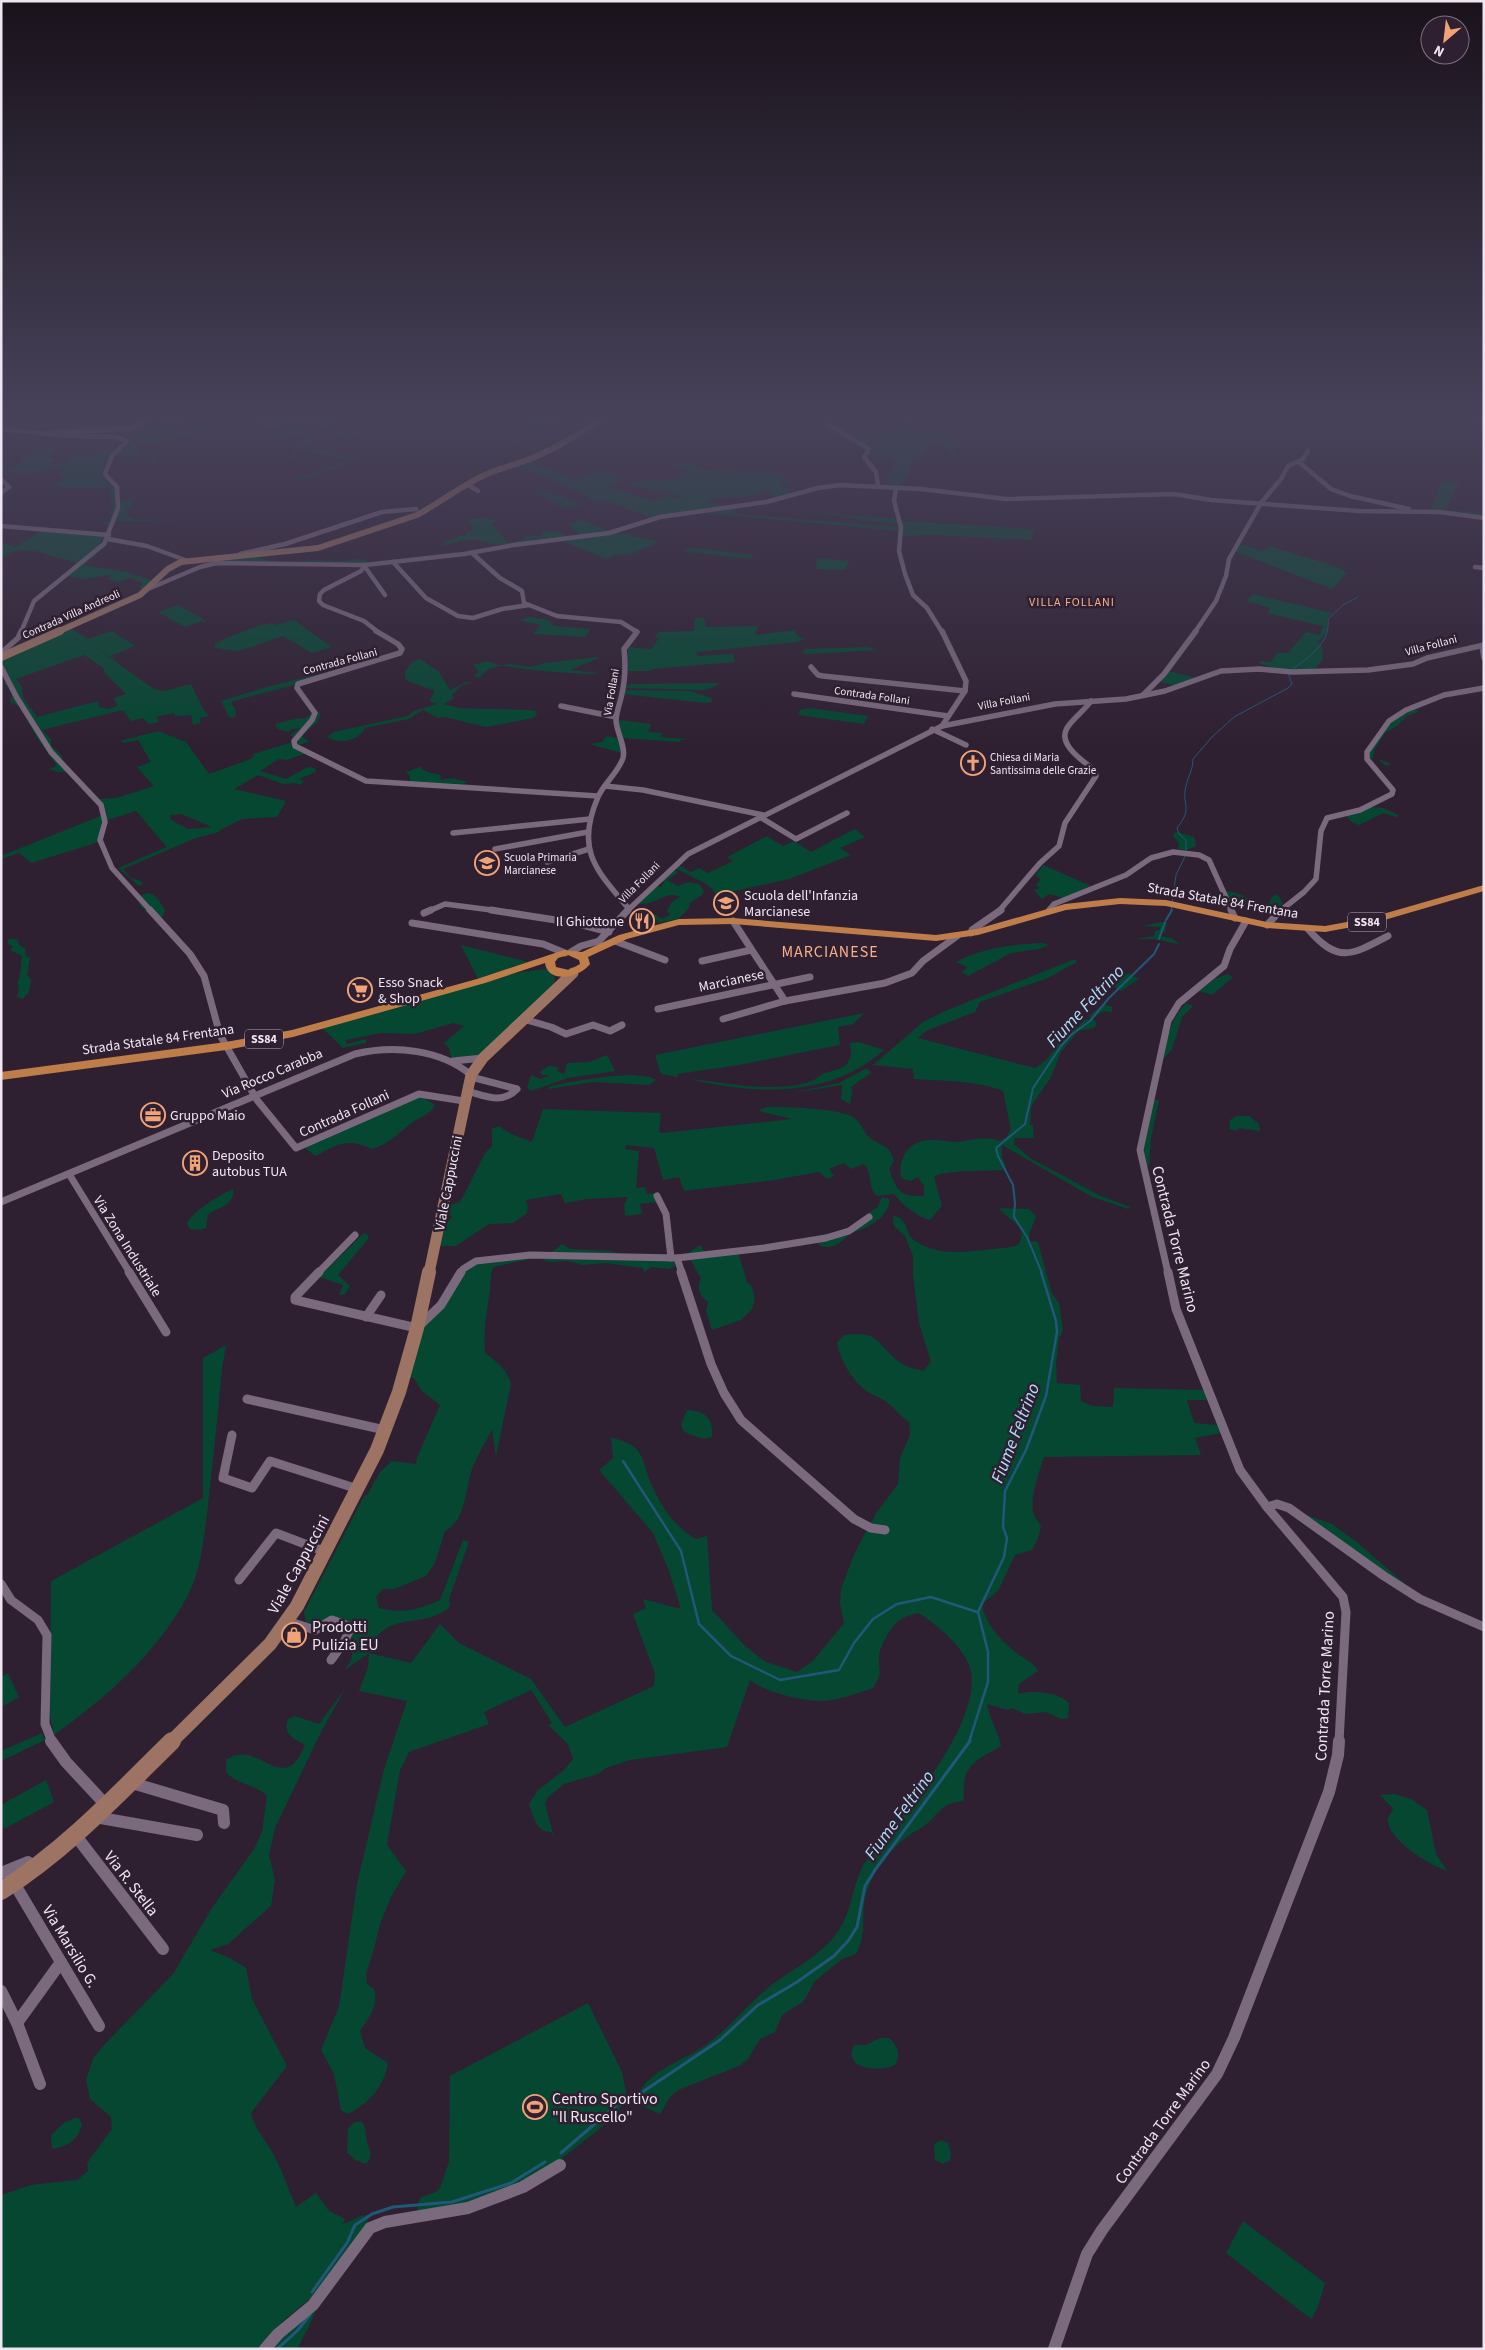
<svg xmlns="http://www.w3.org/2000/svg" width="1485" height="2350" font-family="'Source Sans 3',sans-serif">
<rect width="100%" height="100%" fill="#2f2031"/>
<g fill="#054731" fill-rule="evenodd">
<polygon points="144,416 147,416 148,424 153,425 180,416 183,418 177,429 184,432 202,426 238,426 158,442 139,444 137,447 140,454 157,452 155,454 157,462 153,466 152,455 135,457 116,454 144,423 147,424 144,422"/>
<path d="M 257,416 L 300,416 L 320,421 L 342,421 L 333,423 L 338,431 L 353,433 L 385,422 L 388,424 L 347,439 L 308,423 L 300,424 L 310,432 L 320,436 L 305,446 L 306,447 L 354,457 L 366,456 L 299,481 L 295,476 L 297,474 L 304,476 L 347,461 C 330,454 305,453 293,445 L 304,446 L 306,439 L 297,434 L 289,436 L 288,438 L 291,441 L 284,438 L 268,440 L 265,438 L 291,431 L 261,427 L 259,425 L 261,422 L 246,420 Z"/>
<polygon points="514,416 543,416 536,421 532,431 537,428 539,420 550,416 545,418 560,422 553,425 540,422 539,425 543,427 531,434 558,443 526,436 506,447 530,429 529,422"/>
<polygon points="903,416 907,416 914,426 921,431 948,432 953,441 966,444 954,449 953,451 957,452 957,455 950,453 948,448 928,440 925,450 927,453 909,462 911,469 900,486 887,487 892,484 888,480 890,471 896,467 892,463 894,460 874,459 866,454 869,447 848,435 910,425 906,421 867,424 906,420"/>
<path d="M 120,446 C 113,452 99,466 104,477 C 106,482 112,486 115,489 L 115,511 L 109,525 L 102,523 L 109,521 L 112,511 L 110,488 L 53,487 L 65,477 L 59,474 L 64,467 C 48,469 16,479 5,468 L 15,467 L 36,449 L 55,448 L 50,454 L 51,458 L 57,458 L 49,465 L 64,463 L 75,454 L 93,455 Z"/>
<polygon points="528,461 574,479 603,471 624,480 606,486 654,501 666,496 679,498 686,497 637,487 628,482 675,479 689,472 675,465 689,461 705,470 767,472 785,475 780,476 792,480 780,486 796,494 779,498 765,491 745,497 715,498 707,501 728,507 654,518 602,500 594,501 578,491 517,465"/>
<polygon points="1442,481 1459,482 1446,510 1484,513 1484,516 1430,511"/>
<polygon points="533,490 563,496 580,505 565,509"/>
<polygon points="133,497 132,506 127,510 127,516 133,518 132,519 177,522 115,521 120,502"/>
<polygon points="738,507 735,514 899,527 900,531 693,512"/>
<polygon points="797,511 898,519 899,524 857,520 857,518"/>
<path d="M 486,518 L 497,521 L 492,524 L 508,543 L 523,540 L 526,536 L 543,536 L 540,533 C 552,530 558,530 568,537 L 580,535 L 568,524 L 583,520 L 611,532 L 498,545 L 472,539 L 441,546 L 448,540 L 459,538 L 457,535 L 465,536 L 467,532 L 473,530 L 474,528 L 468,522 L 471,519 Z"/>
<polygon points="902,521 1034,529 1031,537 1034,540 936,535 902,536"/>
<polygon points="42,531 103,536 104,537 99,546 78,563 35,551 17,550 1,558 1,542 15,547"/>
<polygon points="616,532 659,542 631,554 612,556 607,559 563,541"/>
<polygon points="107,541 111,541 84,565 127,572 154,581 144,590 139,588 143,583 130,578 119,582 107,579 111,577 110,575 86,579 66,576"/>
<polygon points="1238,544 1263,551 1269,546 1338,567 1347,573 1332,589 1234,551"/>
<polygon points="694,548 702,549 755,555 749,559 681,551"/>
<path d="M 259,557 C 277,566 302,560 321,560 C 328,560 334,562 341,561 C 352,561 360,556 371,563 L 221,562 L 221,559 Z"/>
<polygon points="817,558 849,561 845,570 816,569"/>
<polygon points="1253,594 1332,613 1327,619 1327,632 1318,642 1322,646 1323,659 1314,671 1275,669 1259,663 1260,661 1271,662 1277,653 1288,653 1306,632 1320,635 1323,626 1267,613 1270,608 1246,601"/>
<polygon points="178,605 205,620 207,623 202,621 185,627 158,612"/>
<polygon points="530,617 548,620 554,626 590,629 585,637 533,634 540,625 519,620"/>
<polygon points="695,618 704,618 706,627 758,626 755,635 795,630 797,636 805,639 797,642 696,652 698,656 733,654 735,662 653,669 649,671 628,671 628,647 651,649 659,638 654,637 659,632 694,631"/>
<path d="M 294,620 L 332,647 L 312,653 L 283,636 L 239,651 L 216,648 L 214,645 C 221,639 260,624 272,623 L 275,625 Z"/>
<path d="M 70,628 L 88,639 L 112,631 L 135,646 L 111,656 L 119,663 L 89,643 L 154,689 L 164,691 L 191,684 L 202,707 L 209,716 L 200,718 L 200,723 L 193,725 L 191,715 L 175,716 L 174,713 L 156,717 L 159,722 L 149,724 L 143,718 L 131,721 L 123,710 L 42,730 L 51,739 L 51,745 L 63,757 L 62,760 L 67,772 L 58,772 L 49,769 L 57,766 L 36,736 L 20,707 L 10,702 L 12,696 L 9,686 L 4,684 L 7,680 L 1,669 L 1,659 ZM 84,655 L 105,669 L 103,671 L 126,694 L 114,698 L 118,706 L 108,709 L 99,707 L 98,701 L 37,717 C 31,707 20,699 22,687 L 16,679 Z"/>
<polygon points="868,647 878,650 809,654 802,653 805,649"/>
<path d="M 597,657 L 599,658 L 570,670 L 601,673 C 594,676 509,669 503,665 L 487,670 L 480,677 L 473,676 L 479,672 L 473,665 L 487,661 L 499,665 L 511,664 L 531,667 L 544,663 Z"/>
<path d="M 420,659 L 439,672 L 450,690 L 466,682 L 472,682 L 461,686 L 452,695 L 453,699 L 443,704 L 459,708 L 528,710 L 537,711 L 535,713 L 538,714 L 533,718 L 486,727 L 445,717 L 438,718 L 423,710 L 409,719 L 365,728 C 359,741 339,745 327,737 L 334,732 L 407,716 L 414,711 L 437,704 L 429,701 L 435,691 L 408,681 L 405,678 L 405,671 L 413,661 Z"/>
<path d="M 357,668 L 233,701 L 231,704 L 235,708 L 236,715 L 233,718 L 229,717 L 221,701 C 266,687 311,674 357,668 Z"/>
<polygon points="1169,671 1196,678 1176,686 1160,682"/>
<polygon points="714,683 720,684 705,690 625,688 626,685 631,684"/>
<polygon points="624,690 690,691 711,698 712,702 705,703 623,694"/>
<polygon points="810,708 868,716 864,724 798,715 800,710"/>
<path d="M 1415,708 L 1418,712 L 1407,716 L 1397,726 L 1385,733 L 1375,749 L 1373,757 L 1392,764 L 1386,766 L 1377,758 L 1369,758 C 1369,735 1396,719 1415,708 Z"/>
<path d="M 315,711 L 320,713 C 320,727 308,726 302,736 L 309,742 L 298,745 L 298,739 L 290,735 L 301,728 L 292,729 L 288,732 C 283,729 277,732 275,724 L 278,723 L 299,718 L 304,719 Z"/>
<polygon points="618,720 651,724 648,732 662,733 661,737 687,739 681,740 680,742 622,738"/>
<path d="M 158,731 L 186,742 L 209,774 L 251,759 L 254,756 L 253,754 L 293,742 L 307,753 L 287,760 L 279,759 L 260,771 L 286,779 L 308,767 L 315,768 L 316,772 L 299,779 L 304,781 L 300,785 L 296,783 L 283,784 L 258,775 L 234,789 L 286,801 L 277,817 L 242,819 L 220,830 L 219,832 L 196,838 L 123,869 L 131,878 L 141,881 L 143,884 L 139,886 L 118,868 L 167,847 L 136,811 L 107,820 L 106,811 L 98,799 L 116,798 L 154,786 L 137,767 L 151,762 L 138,740 L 123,743 L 120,741 ZM 181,814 L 212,827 L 188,829 L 171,820 L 170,815 Z"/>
<polygon points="606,736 618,738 622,753 592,745 594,743 602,742"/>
<polygon points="420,767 427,772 440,775 441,780 451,778 468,782 463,784 410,782 410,776 406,772"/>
<polygon points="1371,807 1383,808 1399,815 1396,817 1383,813 1359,825 1352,822 1345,815"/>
<polygon points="103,815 104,821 99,842 31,863 19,853 1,859 1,856"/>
<polygon points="855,829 865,837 840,848 851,855 789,879 717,895 708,885 675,868 678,865 691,872 699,868 708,873 733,861 727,857 767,836 783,846 794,841 811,852"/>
<polygon points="1177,832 1194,837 1196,846 1187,850 1178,849 1179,843 1173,836 1174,833"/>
<polygon points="1043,865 1091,886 1063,898 1049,894 1042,899 1034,890 1040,888 1036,885 1041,879 1035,876"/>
<path d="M 673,870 L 679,872 L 667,880 L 678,886 L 688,882 L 699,884 L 704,891 L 702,895 L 691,902 L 688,909 L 678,919 L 657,923 L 658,920 L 651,919 L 648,914 L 656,915 L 661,919 L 670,915 L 667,911 L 672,902 L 680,897 C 665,889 653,908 638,903 L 656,885 L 661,887 L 664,882 L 662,880 Z"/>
<path d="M 1226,891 C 1243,892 1252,905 1269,903 L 1272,897 L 1277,894 L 1283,903 L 1278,908 L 1232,906 Z"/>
<path d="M 147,893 C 156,893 161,904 165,910 L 163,917 C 152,917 146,912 139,904 L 142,895 Z"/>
<polygon points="1161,922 1183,926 1167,923 1165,931 1160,936 1171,938 1180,944 1153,939 1134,939 1154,936 1155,931 1160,930 1160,927 1142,926"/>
<path d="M 9,938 L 18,940 L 19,945 L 26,949 L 25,956 L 30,958 L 27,975 L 31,979 L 29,992 L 23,999 L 17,997 L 19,989 L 17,982 C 22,977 20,964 22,956 L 10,950 L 13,947 L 7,943 Z"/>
<path d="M 1042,943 L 1049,945 L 1039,949 L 1011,953 L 968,976 L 962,972 L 967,967 L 956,962 C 981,948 1015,944 1042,943 Z"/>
<polygon points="461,945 528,962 478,979"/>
<path d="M 1075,959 L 1077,962 L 1048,978 L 980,1002 L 975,1012 L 926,1031 L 918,1038 L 1035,1068 C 1052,1060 1058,1040 1071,1026 L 1078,1027 L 1084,1020 L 1092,1019 L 1089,1016 L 1103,1004 L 1112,1007 L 1112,1012 L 1104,1011 L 1093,1018 L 1097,1024 L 1094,1028 L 1078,1031 L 1061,1052 L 1050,1079 L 1035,1100 L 1031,1108 L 1030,1125 L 1033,1125 L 1034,1138 L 1015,1138 L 1014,1144 L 1030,1158 L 1080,1185 L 1101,1196 L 1130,1207 L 1128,1209 L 1092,1197 L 1002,1145 L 1002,1158 L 1006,1166 L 1003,1170 C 991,1171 941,1170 934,1177 L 942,1206 L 930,1220 L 919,1216 L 904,1205 L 894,1194 L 877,1196 C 866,1185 874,1175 864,1164 L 851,1169 L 844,1163 L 829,1169 L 834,1176 L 827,1179 L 819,1172 L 774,1180 L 684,1191 L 679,1177 L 663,1180 L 654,1148 L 626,1145 L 625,1149 L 639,1151 L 636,1188 L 645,1187 L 647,1194 L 654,1193 L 657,1202 L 640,1204 L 642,1214 L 625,1216 L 624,1205 L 628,1197 L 587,1199 L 565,1203 L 561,1194 L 526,1200 L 528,1207 L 527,1213 L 513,1223 L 489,1224 L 456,1246 L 440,1246 L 444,1226 L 452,1217 L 446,1210 L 446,1207 L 459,1202 L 463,1197 L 485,1153 L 492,1146 L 492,1129 L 499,1126 L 509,1133 L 532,1142 L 543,1109 L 661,1113 L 659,1132 L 663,1133 L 792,1119 L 759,1111 L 761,1109 L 768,1107 C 786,1107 839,1108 853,1117 C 862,1123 864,1135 873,1140 C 887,1149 888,1144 894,1161 L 889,1169 C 897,1190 899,1197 924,1196 L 924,1186 L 918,1177 L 910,1181 L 901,1178 C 898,1162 906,1145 922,1141 C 933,1138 946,1142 958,1142 C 972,1140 986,1135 1000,1141 L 1006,1137 L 1011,1130 L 1003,1091 C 975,1080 943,1081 914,1079 L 913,1069 L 873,1065 L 923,1022 L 945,1011 Z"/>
<polygon points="546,969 555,977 554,985 476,1058 465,1059 451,1057 449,1048 444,1043 464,1026 453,1023 415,1034 381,1033 345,1040 347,1044 366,1039 366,1043 343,1048 322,1028 514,973"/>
<polygon points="1128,973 1139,979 1121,991 1112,985 1116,980"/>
<polygon points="1228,974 1233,977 1212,995 1199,991 1215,979"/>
<path d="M 1186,1003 L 1193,1006 L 1182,1017 L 1172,1049 L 1162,1061 C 1167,1038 1170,1020 1186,1003 Z"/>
<polygon points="864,1013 853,1024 838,1027 840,1045 829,1047 739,1065 677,1074 678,1077 661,1074 655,1055"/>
<path d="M 859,1042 L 884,1050 C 830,1098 755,1095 689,1079 C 722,1082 757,1090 789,1086 C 796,1085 805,1084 812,1081 C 817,1079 820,1074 825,1073 C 843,1068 854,1066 850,1043 Z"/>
<polygon points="607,1055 615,1071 568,1078 531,1091 527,1087 531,1075 540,1079 549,1076 543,1075 539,1072 549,1066 558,1067 557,1071 564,1074 567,1063 589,1062"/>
<polygon points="867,1068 871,1073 851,1087 852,1094 850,1104 841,1099 842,1085 791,1093 839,1083"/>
<path d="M 633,1075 L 650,1077 L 656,1080 L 649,1085 L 593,1082 L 549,1089 L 548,1087 C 576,1080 604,1076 633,1075 Z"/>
<path d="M 426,1097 L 426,1099 L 435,1105 C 430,1115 417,1118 409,1125 C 396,1135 388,1144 372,1149 C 347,1137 337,1145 315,1156 L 303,1146 L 412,1098 Z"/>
<polygon points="1152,1100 1159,1100 1151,1138 1149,1166 1145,1164 1142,1150"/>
<polygon points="1236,1116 1249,1116 1259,1124 1260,1131 1239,1128 1236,1131 1229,1129 1230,1120"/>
<path d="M 233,1189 C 236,1204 218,1208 208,1214 L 206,1228 L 200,1230 L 190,1229 L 187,1224 C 191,1212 221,1194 233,1189 Z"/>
<path d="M 882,1197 L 889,1199 C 891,1212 875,1224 863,1229 C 859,1231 856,1231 852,1233 C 846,1237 840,1244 833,1246 C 827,1248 822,1247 818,1244 L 819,1235 L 840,1232 L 869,1216 L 868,1213 L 877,1208 Z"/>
<path d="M 999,1208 L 1029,1209 L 1036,1216 L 1030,1232 L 1029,1241 L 1038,1242 L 1052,1294 L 1059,1303 L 1063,1330 L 1059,1338 L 1056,1364 L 1057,1383 L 1080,1385 L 1081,1401 L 1093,1406 L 1113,1407 L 1114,1388 L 1205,1390 L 1208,1400 L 1187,1400 L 1194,1423 L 1218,1425 L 1221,1433 L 1195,1438 L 1201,1455 L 1044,1457 C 1039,1473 1030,1495 1033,1512 C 1034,1517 1039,1522 1041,1526 L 1038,1538 L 1032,1550 L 1015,1555 L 998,1591 L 982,1604 C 984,1624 1005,1645 1021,1656 C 1029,1662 1033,1662 1038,1671 L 1019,1684 L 1018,1694 C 1033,1690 1057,1692 1069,1703 L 1068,1718 L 1061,1719 L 1046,1712 L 1025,1714 L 1012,1708 L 1008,1710 L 987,1704 C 990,1720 998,1731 1001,1746 C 974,1762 961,1765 964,1801 C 944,1803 943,1808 930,1821 C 925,1826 917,1830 911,1834 C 890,1848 871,1873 865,1898 C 861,1919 867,1934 856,1954 L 842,1959 L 815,1981 L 803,2002 L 782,2015 L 775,2032 L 760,2039 L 748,2059 L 739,2066 L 678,2090 L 670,2097 L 660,2114 L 635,2103 C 643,2071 682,2062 706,2045 C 727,2030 743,2010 762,1993 C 785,1972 817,1960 836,1934 C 852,1913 852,1886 864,1864 C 897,1820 981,1728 971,1671 C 966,1649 937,1624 918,1613 C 910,1615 902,1617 896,1623 C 889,1630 879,1648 879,1658 C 878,1676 884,1669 873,1688 C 858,1693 840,1700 824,1701 C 805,1702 764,1692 750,1680 L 727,1747 L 630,1760 L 606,1768 L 598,1774 L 564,1784 L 548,1797 L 545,1804 L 554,1838 L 551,1832 C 536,1832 533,1816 529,1804 L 538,1790 L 563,1771 L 573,1759 L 568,1744 L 548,1725 L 552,1723 L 531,1690 L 484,1712 L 489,1724 L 409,1752 L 400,1770 L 387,1845 L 406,1871 L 391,1897 L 380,1924 L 374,1949 L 366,1974 L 367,1984 L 374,1989 C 379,2006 369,2017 360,2031 L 365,2048 L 388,2063 C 384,2087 369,2103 348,2114 L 341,2110 L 334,2074 L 321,2050 L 339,2006 L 357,1884 L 384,1769 L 407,1701 L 359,1691 L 368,1667 L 369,1653 L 345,1670 L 351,1660 L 355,1641 C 343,1624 324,1626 306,1622 L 304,1612 L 364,1496 L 367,1495 L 380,1472 L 392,1461 L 416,1464 L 417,1458 L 440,1405 L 422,1391 L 414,1378 L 407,1377 L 424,1323 L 429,1323 L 434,1317 C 443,1304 455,1278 467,1269 C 479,1260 515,1258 531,1259 L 493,1267 C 490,1275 491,1282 490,1290 C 487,1312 483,1331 485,1353 C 497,1362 507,1369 511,1384 L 496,1456 L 492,1430 C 485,1443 477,1456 472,1469 C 465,1489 466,1521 445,1531 L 435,1563 L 426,1576 L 394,1589 L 383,1589 L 376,1597 L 379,1608 C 405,1614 416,1610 440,1600 L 463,1540 L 469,1542 L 449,1599 L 450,1606 C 432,1626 401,1615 381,1632 C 376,1637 372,1646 369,1653 L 411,1663 L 440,1624 L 459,1643 L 531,1679 L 565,1727 L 654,1686 L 655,1674 L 633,1614 L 646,1608 L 643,1599 L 681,1609 L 669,1571 L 653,1533 L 599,1470 L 613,1458 L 611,1437 C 618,1440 627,1442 633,1446 C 644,1454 645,1469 650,1481 C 658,1502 675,1528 696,1539 L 707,1536 L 712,1610 L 746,1647 L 766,1662 L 797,1672 L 813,1661 L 844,1623 L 840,1603 L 841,1589 L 853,1557 L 864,1535 L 877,1512 L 898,1484 L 900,1458 L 910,1435 L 909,1422 C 900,1416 894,1407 885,1401 C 880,1397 873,1396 868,1392 C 853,1382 840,1360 837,1343 L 844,1335 C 882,1330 875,1345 901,1363 C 907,1367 916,1369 923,1371 L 931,1362 L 919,1323 L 913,1274 L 913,1256 L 905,1236 L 894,1226 L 893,1216 C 908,1217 905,1234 914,1240 C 937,1257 966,1252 993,1249 C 1001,1248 1012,1248 1019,1244 C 1029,1224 1006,1220 999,1208 Z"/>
<polygon points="364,1233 368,1235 368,1239 338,1275 350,1286 345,1294 339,1295 343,1285 319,1277"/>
<polygon points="562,1244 570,1249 610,1251 621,1254 648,1256 667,1254 673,1257 675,1266 669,1269 652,1267 644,1272 643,1268 605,1263 582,1265 569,1261 549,1262 537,1257 547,1256"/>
<path d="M 700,1245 L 706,1254 L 738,1252 L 747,1282 L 752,1287 L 755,1299 L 752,1309 L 741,1320 L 712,1330 L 706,1311 L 708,1302 C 700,1296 696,1288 701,1278 L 687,1254 Z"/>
<path d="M 226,1345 L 222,1369 C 218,1414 213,1459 208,1505 C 204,1535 202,1569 187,1597 C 155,1655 107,1697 54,1735 L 50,1716 L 51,1581 L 203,1498 L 203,1358 Z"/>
<path d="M 687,1410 C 705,1411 714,1418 712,1437 C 702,1441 692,1435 683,1431 L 681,1424 Z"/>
<polygon points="1301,1513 1332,1524 1359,1544 1419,1596"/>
<polygon points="8,1673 19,1697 4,1706 1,1699 1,1677"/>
<path d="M 345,1689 L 321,1732 L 275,1828 L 269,1855 L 275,1880 L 271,1906 L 228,1944 L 210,1950 L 232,1959 L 246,1968 L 252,1999 L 287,2066 L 251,2113 C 254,2129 267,2141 275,2157 C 283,2173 289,2191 296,2207 L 316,2193 L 329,2211 L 345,2219 L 342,2225 L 361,2216 L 368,2215 L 367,2227 L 320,2291 L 285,2319 L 258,2349 L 1,2349 L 1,2195 L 31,2185 L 77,2180 L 88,2171 L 87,2163 L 112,2129 L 111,2117 L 90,2099 L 86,2080 L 93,2059 L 103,2046 L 173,1974 L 212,1908 L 254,1849 L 262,1832 L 267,1796 C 255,1784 237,1785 226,1772 L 226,1760 C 252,1741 273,1778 292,1765 C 298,1761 302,1751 305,1745 C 294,1738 282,1735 288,1719 L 295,1716 L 319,1724 Z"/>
<polygon points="42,1733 45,1740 1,1761 1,1751"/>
<polygon points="46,1780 54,1802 4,1829 1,1821 1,1805"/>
<path d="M 1395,1794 L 1411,1799 L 1427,1810 L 1436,1854 L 1447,1871 C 1430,1865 1391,1842 1388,1822 C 1387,1816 1392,1814 1393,1808 L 1380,1795 Z"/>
<path d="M 588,2003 L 622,2072 L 627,2097 L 619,2110 L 598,2130 L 561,2159 L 521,2184 L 466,2205 L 418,2214 C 416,2189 429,2200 440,2188 L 449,2162 L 450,2076 Z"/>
<path d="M 880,2038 L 889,2038 C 898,2046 901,2054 895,2065 C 881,2072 841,2070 854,2045 L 866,2045 Z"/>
<path d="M 74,2118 L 79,2118 L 82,2125 C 77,2141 68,2146 52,2149 L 51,2135 L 64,2123 Z"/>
<path d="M 355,2122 L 362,2122 C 367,2129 365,2134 367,2141 C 369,2151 375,2155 366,2164 L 355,2160 L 347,2152 L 348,2128 Z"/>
<polygon points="941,2140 948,2143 951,2152 950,2160 943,2164 935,2160 934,2144"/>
<polygon points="1243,2221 1325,2283 1317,2309 1311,2319 1226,2253"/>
<path d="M 317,2304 C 315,2319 304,2333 298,2349 L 269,2349 Z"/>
</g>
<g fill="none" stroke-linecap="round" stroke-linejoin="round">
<g stroke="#215879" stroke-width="1">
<polyline points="293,416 292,420 311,438 309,442 294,451 293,459"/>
<polyline points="1091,416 1098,424"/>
<polyline points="507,447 531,430 532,422 536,419 532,416"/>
<path d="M 1291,670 C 1308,658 1331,643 1328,619 L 1343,605 L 1358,597"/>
<path d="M 1186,850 L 1186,840 L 1179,834 L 1177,828 C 1194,807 1181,805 1186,786 C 1188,776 1193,770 1193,759 L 1212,737 L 1234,717 L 1288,688 L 1292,684 L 1288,673"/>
<polyline points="1171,911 1176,875 1186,854"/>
</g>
<g stroke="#215879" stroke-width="2">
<polyline points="1166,920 1172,910"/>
<polyline points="1159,939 1165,922"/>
<polyline points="1042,1273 1027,1237 1014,1217 1015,1203 1013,1185 998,1156 996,1148 1025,1124 1033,1088 1061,1046 1071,1035 1090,1021 1109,998 1154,954 1159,944"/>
</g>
<g stroke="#215879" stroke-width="2.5">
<polyline points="623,1461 681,1551 699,1624 731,1656 780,1680 839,1670 854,1643 873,1619 897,1604 931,1597 977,1612"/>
<polyline points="969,1742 988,1682 988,1652 978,1612 1004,1557 1007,1538 1003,1527 1005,1491 1026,1450 1046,1396 1057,1332 1056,1321 1041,1272"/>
</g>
<g stroke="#215879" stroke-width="3">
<polyline points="638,2095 720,2040 758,2005 797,1982 834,1956 848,1941 857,1927 865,1886 875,1870 970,1741"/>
<polyline points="561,2153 620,2102"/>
<polyline points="312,2292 347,2243 355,2225 372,2214 393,2207 452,2202 511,2183 545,2162"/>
<polyline points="277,2349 297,2331 310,2315"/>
</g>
<g stroke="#7b697d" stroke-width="4.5">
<polyline points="828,416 828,424 869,449 864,457 876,472 878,486"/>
<polyline points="1479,416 1484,427"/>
<polyline points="1,429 68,436 117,437 127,441 112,456 105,474 117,487 118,508 104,544 34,601 21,632"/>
<polyline points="1299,462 1331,489 1350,496 1409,509"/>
<polyline points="1,479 9,487 1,493"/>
<polyline points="467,484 478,491"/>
<polyline points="896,489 894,501 901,527 899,551 905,574 913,595 927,608 942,632"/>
<polyline points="1,526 109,535"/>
<polyline points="108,539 147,546 188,561"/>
<polyline points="472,553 500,578 522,591 524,603 557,616 621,622 637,632"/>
<polyline points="240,554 285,544 382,512 416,509"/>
<polyline points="393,562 426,598 458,616 473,618 502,609 529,605"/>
<polyline points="365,565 361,571 324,590 320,594 319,601 323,605 364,621 378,632"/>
<polyline points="365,567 385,595"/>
<polyline points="1475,567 1484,568"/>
<polyline points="148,589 200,567 217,563 365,565 464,554 514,545 609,533 660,517 766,502 818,488 840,485 921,489 1006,499 1174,494 1211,500 1359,511 1440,512 1484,518"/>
<polyline points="1195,632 1216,601 1226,576 1229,559 1261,503 1281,479 1288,466 1303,459 1308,451"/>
</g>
<g stroke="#7b697d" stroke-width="5.5">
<polyline points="376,631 398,644 402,649 400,653 298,684 297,688 315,713 312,720 294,741 295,746 366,781 598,796"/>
<polyline points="942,631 966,681 965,691 942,726"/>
<polyline points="1482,646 1484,658"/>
<polyline points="1,653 18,638 21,631"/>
<polyline points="1,667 17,698 51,752 101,805 105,822 100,840 112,868 151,911"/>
<polyline points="811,667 818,675 823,676 965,691"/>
<polyline points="794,694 948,716"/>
<polyline points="1143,695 1164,674 1196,631"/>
<polyline points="561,706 616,717"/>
<polyline points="932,729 966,745"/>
<polyline points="605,786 643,790 763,815"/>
<polyline points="760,817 796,839 847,813"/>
<polyline points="453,833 590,819"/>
<polyline points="495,849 588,832"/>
<polyline points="547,862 589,849"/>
<path d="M 629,909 C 596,870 575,850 598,797 C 604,783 618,773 623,758 C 626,747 617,733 616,721 C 616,714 619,705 621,698 C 625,682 626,666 624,649 L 637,632 L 635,631"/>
<polyline points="429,911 445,904 499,911"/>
<polyline points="627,911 688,854 942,726 1055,704 1126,699 1165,691 1221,671 1259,669 1292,672 1368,670 1413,664 1427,658 1484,645"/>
<path d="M 999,911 L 1040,863 L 1059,846 L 1065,823 L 1096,776 L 1095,771 C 1084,761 1057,745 1067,728 C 1073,718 1084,711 1091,701"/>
<polyline points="1048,911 1054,904 1126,875 1151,858 1173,852 1199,855 1209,860 1232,911"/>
<polyline points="1280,911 1304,892 1316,879 1321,831 1327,818 1360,810 1392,794 1393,790 1367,759 1367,752 1389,721 1406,710 1444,695 1484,688"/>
</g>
<g stroke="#7b697d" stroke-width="7">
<polyline points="150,910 190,954 204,976 220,1035 257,1100 296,1148 419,1094 464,1101"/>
<polyline points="491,910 575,923 609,932"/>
<polyline points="1231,910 1235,918"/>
<polyline points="424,913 431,910"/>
<polyline points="733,921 785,1001"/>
<polyline points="412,923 543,944 565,953"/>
<polyline points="1267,925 1281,910"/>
<path d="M 1308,929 C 1338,964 1352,955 1388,936"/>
<polyline points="971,933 972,930 1001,910"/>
<polyline points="615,941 665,960"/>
<polyline points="571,952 581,946 599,941 628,910"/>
<polyline points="702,961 751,950"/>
<polyline points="658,1009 810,977"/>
<polyline points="523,1019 551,1027 566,1034 593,1025 610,1031 622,1025"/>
<polyline points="723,1019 785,1001 885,983 912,973 923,961 957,936"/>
<polyline points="453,1061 483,1058"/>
<path d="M 467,1091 C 485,1096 502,1105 517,1089 L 471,1077"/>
<polyline points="69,1174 130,1273"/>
<polyline points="657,1196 666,1214 671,1258"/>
<path d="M 1,1202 L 355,1054 C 393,1045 440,1049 471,1075"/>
<polyline points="677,1258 682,1273"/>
<polyline points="318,1273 355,1235"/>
<polyline points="461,1273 463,1269 476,1261 530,1255 677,1258 764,1248 826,1238 849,1231 869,1217"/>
<polyline points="1168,1273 1140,1150 1168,1021 1179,1003 1224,966 1230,949 1246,921"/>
</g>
<g stroke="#7b697d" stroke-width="9">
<polyline points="129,1272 166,1332"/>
<polyline points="319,1272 295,1297 295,1300 417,1328 441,1305 461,1272"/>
<polyline points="681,1272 711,1364 724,1393 741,1420 854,1519 871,1528 885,1530"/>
<polyline points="1168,1272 1176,1309 1240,1470 1267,1507 1343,1597 1346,1612 1339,1742"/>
<polyline points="366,1317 381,1295"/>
<polyline points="247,1399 385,1430"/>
<polyline points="232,1435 223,1478 252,1488 270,1461 358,1489"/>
<polyline points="1267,1507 1277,1504 1289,1508 1384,1576 1420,1599 1484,1627"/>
<polyline points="239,1580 276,1533 326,1552"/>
<polyline points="1,1584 11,1600 38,1620 47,1635 45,1724 52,1742"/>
<polyline points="287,1621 315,1630 332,1620 351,1627 344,1642 331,1660"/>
</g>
<g stroke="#7b697d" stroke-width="12">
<polyline points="51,1741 66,1762 106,1805"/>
<polyline points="132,1783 223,1810 224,1823"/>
<polyline points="95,1817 197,1835"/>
<polyline points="76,1836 163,1949"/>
<polyline points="1,1873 28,1862 33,1868"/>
<polyline points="14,1883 99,2026"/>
<polyline points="1,1991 17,2023 40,2084"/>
<polyline points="17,2023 61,1962"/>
<polyline points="265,2349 278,2334 313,2305 370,2228 385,2222 468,2208 523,2187 560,2165"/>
<polyline points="1054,2349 1087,2254 1102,2230 1217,2074 1234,2038 1329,1792 1338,1755 1339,1741"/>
</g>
<g stroke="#9d7463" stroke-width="6">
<polyline points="49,433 131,428 142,424 142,416"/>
<path d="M 57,632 L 140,595 L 168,569 L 181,562 L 318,548 L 417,515 C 441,502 462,485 487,474 C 503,467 519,464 535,457 C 560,446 583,432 605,416"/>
</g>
<polyline stroke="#9d7463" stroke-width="8" points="1,657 60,631"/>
<polyline stroke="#9d7463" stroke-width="11" points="429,1273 471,1075 483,1058 573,973"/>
<polyline stroke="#9d7463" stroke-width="14" points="171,1742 270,1644 297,1606 377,1450 399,1392 417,1328 429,1272"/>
<path stroke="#9d7463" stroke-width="18" d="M 1,1891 C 67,1849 117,1795 172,1741"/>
<path fill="#bf7e49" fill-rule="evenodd" d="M 1484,885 L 1484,891 L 1374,923 L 1325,932 L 1267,928 L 1166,906 L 1120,904 L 1066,910 L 978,935 L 936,941 L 733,924 L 679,925 L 627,939 L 588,957 L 590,964 C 581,977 548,985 545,963 L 485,983 L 293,1037 L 226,1050 L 1,1080 L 1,1072 L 226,1042 L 292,1030 L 477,979 L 564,950 L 582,952 L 619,935 L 679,919 L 733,918 L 936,935 L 977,929 L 1065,904 L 1120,898 L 1166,900 L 1267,922 L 1325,926 L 1369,918 ZM 568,955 L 579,960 L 580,964 L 569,970 L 556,967 L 555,962 L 558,958 Z"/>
</g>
<linearGradient id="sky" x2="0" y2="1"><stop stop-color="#1a121b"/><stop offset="0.56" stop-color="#47425a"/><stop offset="1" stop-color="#47425a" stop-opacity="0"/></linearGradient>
<rect width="1485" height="745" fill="url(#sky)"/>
<defs>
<symbol id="church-ring" viewBox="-11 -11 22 22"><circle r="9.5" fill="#2f2031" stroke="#f0a378" stroke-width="1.5"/><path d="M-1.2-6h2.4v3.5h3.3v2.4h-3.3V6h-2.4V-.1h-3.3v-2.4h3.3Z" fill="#f0a378"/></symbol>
<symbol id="school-ring" viewBox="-11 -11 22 22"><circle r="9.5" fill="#2f2031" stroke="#f0a378" stroke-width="1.5"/><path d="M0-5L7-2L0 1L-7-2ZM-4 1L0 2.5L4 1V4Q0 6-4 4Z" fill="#f0a378"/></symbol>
<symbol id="restaurant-ring" viewBox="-11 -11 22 22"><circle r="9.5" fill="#2f2031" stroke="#f0a378" stroke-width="1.5"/><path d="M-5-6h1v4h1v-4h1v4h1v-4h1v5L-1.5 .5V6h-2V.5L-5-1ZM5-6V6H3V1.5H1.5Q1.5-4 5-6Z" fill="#f0a378"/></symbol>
<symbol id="supermarket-ring" viewBox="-11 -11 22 22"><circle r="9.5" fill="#2f2031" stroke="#f0a378" stroke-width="1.5"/><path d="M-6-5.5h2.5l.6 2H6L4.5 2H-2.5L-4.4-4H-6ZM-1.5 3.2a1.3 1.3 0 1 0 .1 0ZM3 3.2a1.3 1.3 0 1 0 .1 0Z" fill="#f0a378"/></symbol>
<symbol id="office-ring" viewBox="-11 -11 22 22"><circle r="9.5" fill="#2f2031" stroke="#f0a378" stroke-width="1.5"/><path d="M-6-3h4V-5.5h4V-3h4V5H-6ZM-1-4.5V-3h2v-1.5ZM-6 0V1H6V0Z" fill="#f0a378"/></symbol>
<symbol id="building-ring" viewBox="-11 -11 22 22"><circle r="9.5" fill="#2f2031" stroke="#f0a378" stroke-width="1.5"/><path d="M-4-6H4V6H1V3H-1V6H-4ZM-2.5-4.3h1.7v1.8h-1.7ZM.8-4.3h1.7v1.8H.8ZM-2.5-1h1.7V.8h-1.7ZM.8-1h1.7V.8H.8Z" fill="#f0a378"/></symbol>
<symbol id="shop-ring" viewBox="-11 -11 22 22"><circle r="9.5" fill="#2f2031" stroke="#f0a378" stroke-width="1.5"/><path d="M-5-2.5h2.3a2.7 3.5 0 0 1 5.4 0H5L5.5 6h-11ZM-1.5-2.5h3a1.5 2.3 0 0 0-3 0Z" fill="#f0a378"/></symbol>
<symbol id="stadium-ring" viewBox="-11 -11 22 22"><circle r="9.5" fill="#2f2031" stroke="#f0a378" stroke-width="1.5"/><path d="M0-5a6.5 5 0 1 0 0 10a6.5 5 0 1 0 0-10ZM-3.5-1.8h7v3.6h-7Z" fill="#f0a378"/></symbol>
</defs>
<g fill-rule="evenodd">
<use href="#church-ring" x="959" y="749" width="28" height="28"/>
<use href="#school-ring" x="473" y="849" width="28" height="28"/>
<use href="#school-ring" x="712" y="889" width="28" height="28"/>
<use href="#restaurant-ring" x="628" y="907" width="28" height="28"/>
<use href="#supermarket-ring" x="346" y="976" width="28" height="28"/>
<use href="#office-ring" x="139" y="1101" width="28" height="28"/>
<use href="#building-ring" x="181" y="1149" width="28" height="28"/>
<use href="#shop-ring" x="280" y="1621" width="28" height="28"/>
<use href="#stadium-ring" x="521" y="2093" width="28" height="28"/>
</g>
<g text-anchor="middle" stroke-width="5" stroke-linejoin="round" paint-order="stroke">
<g font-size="11" fill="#f0e6f1" stroke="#2f2031">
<text transform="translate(71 614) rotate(-24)" y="4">Contrada Villa Andreoli</text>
<text transform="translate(1431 645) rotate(-15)" y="4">Villa Follani</text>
<text transform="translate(340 661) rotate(-15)" y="4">Contrada Follani</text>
<text transform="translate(611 692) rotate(-80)" y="4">Via Follani</text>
<text transform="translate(872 695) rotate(8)" y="4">Contrada Follani</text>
<text transform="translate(1004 701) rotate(-11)" y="4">Villa Follani</text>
<text transform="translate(639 882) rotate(-45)" y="4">Villa Follani</text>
</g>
<g font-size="11" fill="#f0e6f1" stroke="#2f2031" text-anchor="start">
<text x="990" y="761">Chiesa di Maria<tspan x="990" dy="13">Santissima delle Grazie</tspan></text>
<text x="504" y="861">Scuola Primaria<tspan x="504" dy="13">Marcianese</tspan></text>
</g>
<g font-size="12" letter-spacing="1" fill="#f7af88" stroke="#2f2031">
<text x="1072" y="606">VILLA FOLLANI</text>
</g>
<g fill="#2f2031" stroke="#b6abb7" stroke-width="1">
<rect x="1348" y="912.5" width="38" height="19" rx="4"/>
<rect x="245" y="1029.5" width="38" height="19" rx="4"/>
</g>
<g font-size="12" font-weight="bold" fill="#f0e6f1">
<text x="1367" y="926">SS84</text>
<text x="264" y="1043">SS84</text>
</g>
<g font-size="14" fill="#f0e6f1" stroke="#2f2031" text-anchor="start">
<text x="744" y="900">Scuola dell'Infanzia<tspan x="744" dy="16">Marcianese</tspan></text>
<text x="624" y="926" text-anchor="end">Il Ghiottone</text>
<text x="378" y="987">Esso Snack<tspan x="378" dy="16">&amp; Shop</tspan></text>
<text x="170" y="1120">Gruppo Maio</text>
<text x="212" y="1160">Deposito<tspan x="212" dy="16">autobus TUA</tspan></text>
</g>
<g font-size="14" fill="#f0e6f1" stroke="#2f2031">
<text transform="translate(1223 900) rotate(10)" y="5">Strada Statale 84 Frentana</text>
<text transform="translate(731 980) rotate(-12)" y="5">Marcianese</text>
<text transform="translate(158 1039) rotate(-8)" y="5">Strada Statale 84 Frentana</text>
<text transform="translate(272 1073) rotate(-23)" y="5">Via Rocco Carabba</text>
<text transform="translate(344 1113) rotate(-24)" y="5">Contrada Follani</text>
<text transform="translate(448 1183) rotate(-79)" y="5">Viale Cappuccini</text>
<text transform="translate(128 1246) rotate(58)" y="5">Via Zona Industriale</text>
</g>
<g font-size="16" letter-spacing="1" fill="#f7af88" stroke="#2f2031">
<text x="830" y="957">MARCIANESE</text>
</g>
<g font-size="16" fill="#f0e6f1" stroke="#2f2031">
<text transform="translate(1176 1239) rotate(76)" y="6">Contrada Torre Marino</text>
<text transform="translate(298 1564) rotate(-61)" y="6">Viale Cappuccini</text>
<text transform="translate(1324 1686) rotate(-87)" y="6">Contrada Torre Marino</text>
<text transform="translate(132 1883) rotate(52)" y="6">Via R. Stella</text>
<text transform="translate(71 1946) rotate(59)" y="6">Via Marsilio G.</text>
<text transform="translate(1162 2121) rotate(-54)" y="6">Contrada Torre Marino</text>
</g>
<g font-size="16" fill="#f0e6f1" stroke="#2f2031" text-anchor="start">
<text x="312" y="1632">Prodotti<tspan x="312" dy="18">Pulizia EU</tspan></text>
<text x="552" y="2104">Centro Sportivo<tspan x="552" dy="18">"Il Ruscello"</tspan></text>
</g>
<g font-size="18" font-style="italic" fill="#afddfb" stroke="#2f2031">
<text transform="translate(1085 1006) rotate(-47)" y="6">Fiume Feltrino</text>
<text transform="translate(1015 1433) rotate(-69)" y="6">Fiume Feltrino</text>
<text transform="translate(899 1815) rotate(-54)" y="6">Fiume Feltrino</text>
</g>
</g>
<rect width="1485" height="2350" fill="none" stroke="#f0e6f1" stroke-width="5"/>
<g transform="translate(1445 40) rotate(208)"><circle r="24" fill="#2f2031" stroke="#7c6f7e"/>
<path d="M0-4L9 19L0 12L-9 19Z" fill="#f0a378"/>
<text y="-8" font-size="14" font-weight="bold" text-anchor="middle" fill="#f0e6f1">N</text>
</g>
</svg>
